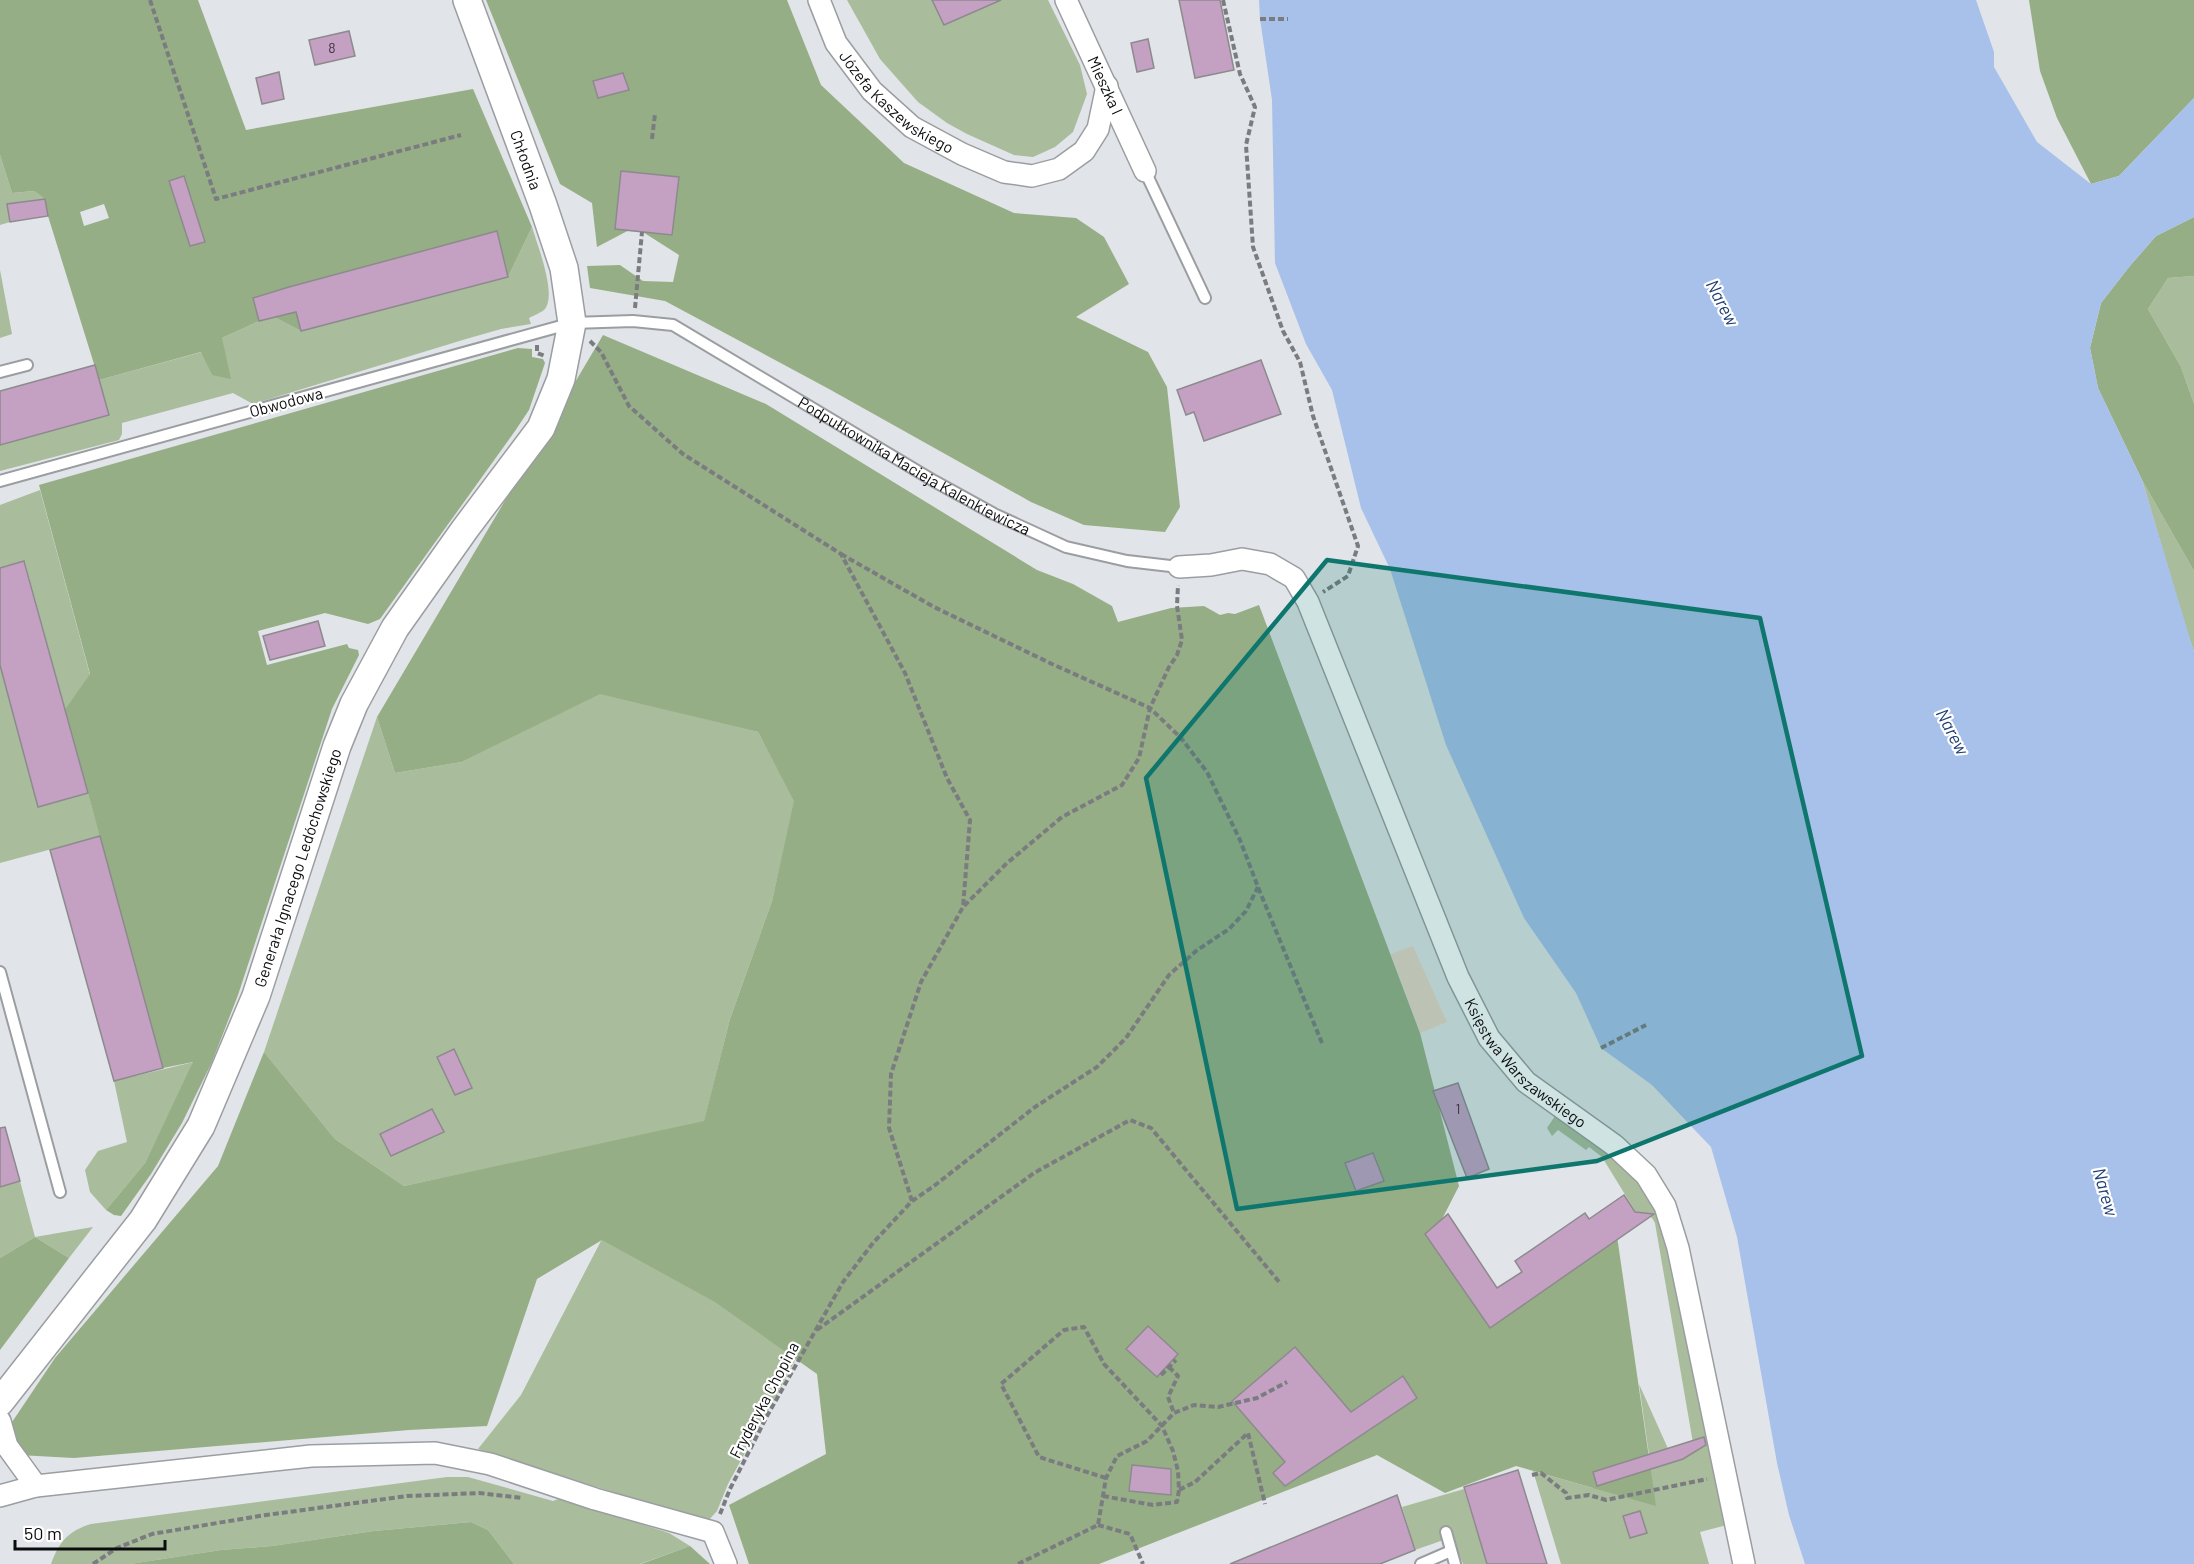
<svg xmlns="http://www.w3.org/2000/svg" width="2194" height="1564" font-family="Barlow,sans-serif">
<rect width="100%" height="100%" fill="#e1e4e8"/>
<polygon fill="#e9d6c6" points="1413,946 1447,1022 1420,1033 1391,954"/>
<g fill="#a9bc9b">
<polygon points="847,0 1048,0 1080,65 1087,94 1073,132 1055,147 1033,157 1014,155 967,134 947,123 918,102 880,59"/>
<polygon points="0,155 12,193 34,191 45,199 7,204 10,222 0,225"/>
<path d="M 532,227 C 537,244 557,294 545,309 C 541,313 534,315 529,318 L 531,324 L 501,329 L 466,339 L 253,404 L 233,393 L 122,423 L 122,434 L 119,440 L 0,471 L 0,445 L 99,380 L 202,352 L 212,375 L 222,338 L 259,321 L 253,298 L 267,294 L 274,317 L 301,331 L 508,277 Z"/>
<polygon points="0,270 12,334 0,338"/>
<polygon points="2194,276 2194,404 2181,367 2148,309 2168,278"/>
<polygon points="2142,480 2194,571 2194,652 2187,631"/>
<polygon points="40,490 90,675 65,709 25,562 0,568 0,505"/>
<polygon points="0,665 38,807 88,793 100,836 0,863"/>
<polygon points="600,693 758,732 795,801 772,901 730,1019 704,1122 404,1186 335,1139 264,1052 377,717 395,773 462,762"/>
<polygon points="194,1062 145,1163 106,1210 90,1192 85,1170 98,1151 127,1142 114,1081"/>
<path d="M 1555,1116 L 1611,1155 L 1639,1182 L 1660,1217 L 1663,1227 L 1727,1525 L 1700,1532 L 1709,1564 L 1561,1564 L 1533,1471 L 1593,1488 L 1651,1469 L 1639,1384 L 1674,1462 L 1688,1456 L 1693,1443 L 1655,1223 C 1651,1215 1646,1211 1637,1214 L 1602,1157 L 1589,1147 L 1586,1150 L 1558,1130 L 1552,1136 L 1547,1128 Z"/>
<polygon points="20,1181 35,1237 93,1227 69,1258 35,1237 0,1258 0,1187"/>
<polygon points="602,1239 829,1298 728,1484 717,1511 707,1522 478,1449 521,1395"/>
<path d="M 447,1477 L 468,1477 L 553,1501 L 561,1498 L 669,1533 L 690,1546 L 640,1564 L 514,1564 L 488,1530 L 471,1522 L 374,1531 L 272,1546 L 221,1550 L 130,1564 L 51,1564 C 59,1542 68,1531 91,1524 Z"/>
<polygon points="1464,1489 1465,1493 1487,1564 1463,1564 1452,1537 1415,1550 1402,1507"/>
</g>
<g fill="#96ae85" fill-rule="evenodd">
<path d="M 0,0 L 198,0 L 246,130 L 473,89 L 532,227 L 508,277 L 301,331 L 274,317 L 267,294 L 253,299 L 259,321 L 222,338 L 231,379 L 212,375 L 201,352 L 99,380 L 48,216 L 45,199 L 34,191 L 12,193 L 0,155 ZM 104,204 L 109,218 L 84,226 L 80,212 Z"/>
<polygon points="486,0 787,0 821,85 904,163 1014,213 1076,218 1104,237 1129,284 1076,317 1148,352 1167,387 1180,507 1165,532 1084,525 1031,502 829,389 665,301 590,288 587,266 620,265 643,281 673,282 679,255 635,227 597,247 592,203 560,184"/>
<polygon points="2029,0 2194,0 2194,98 2119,176 2091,184 2057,118 2040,71"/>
<polygon points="2194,217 2194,276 2168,278 2148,309 2181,367 2194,404 2194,571 2142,480 2098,388 2090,348 2101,303 2129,267 2156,236"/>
<polygon points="603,335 766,404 1037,570 1073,584 1112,606 1118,622 1171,608 1204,606 1220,615 1228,613 1235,614 1259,605 1420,1033 1459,1186 1438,1227 1505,1312 1617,1236 1656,1506 1516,1466 1445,1493 1377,1455 1099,1564 749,1564 729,1505 826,1454 817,1374 715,1302 602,1240 537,1279 487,1426 409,1430 74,1458 0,1454 0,1440 55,1358 218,1166 264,1052 335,1139 404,1186 704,1121 730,1019 772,901 794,801 758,732 600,694 462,762 395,773 377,717"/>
<polygon points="518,348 532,349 532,357 543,359 545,363 529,410 515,431 380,619 368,624 325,613 258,631 267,665 347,644 349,648 358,650 359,655 332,709 238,995 212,1062 182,1123 151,1174 121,1216 114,1215 106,1210 145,1163 193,1062 163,1068 65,709 90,674 39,485"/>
<polygon points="35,1237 69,1258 0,1350 0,1258"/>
<polygon points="471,1522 488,1530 514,1564 130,1564 221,1550 272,1546 374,1531"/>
<polygon points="690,1546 710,1564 641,1564"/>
</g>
<polygon fill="#a7c1ea" points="1259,0 1976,0 1994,52 1994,67 2037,142 2091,184 2119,176 2194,98 2194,217 2156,236 2129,267 2101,303 2090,348 2098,388 2142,480 2194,652 2194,1564 1805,1564 1789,1515 1777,1463 1737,1237 1711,1147 1652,1085 1601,1048 1576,993 1524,918 1446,745 1390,569 1361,508 1332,390 1306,344 1275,263 1272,100 1260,19"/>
<g fill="#c4a0c3" stroke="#8d8a8d" stroke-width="1.5">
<polygon points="932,0 1001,0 944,25"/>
<polygon points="1179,0 1220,0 1234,70 1195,78"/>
<polygon points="349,31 355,56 315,65 309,40"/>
<polygon points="1148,39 1154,68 1137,72 1131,43"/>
<polygon points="279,72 284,99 262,104 256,78"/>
<polygon points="623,73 629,90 598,98 593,81"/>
<polygon points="621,171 679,177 672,235 615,229"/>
<polygon points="184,176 205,242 190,246 169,181"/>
<polygon points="45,199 48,216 10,222 7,204"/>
<polygon points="497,231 508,277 301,331 296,312 259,321 253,298 289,287"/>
<polygon points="1261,360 1281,414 1204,441 1194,412 1186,415 1177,390"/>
<polygon points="95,365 109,415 0,445 0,391"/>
<polygon points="24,561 88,793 38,807 0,665 0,568"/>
<polygon points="318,621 325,646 270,660 263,636"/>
<polygon points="100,836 163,1068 114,1081 50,850"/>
<polygon points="454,1049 472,1088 455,1095 437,1057"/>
<polygon points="1458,1083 1489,1169 1467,1178 1433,1091"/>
<polygon points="432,1109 444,1132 391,1156 380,1134"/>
<polygon points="5,1127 20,1181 0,1187 0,1128"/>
<polygon points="1373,1153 1384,1181 1356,1191 1345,1163"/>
<polygon points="1624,1195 1635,1212 1654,1214 1490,1328 1425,1234 1448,1214 1497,1288 1522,1272 1515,1261 1585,1213 1589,1219"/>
<polygon points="1148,1326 1178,1354 1157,1377 1126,1349"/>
<polygon points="1295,1347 1351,1412 1403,1376 1417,1398 1285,1486 1273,1473 1285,1462 1232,1401"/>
<polygon points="1704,1437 1706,1445 1683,1459 1597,1486 1593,1472"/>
<polygon points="1132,1465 1171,1469 1171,1495 1129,1491"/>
<polygon points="1518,1470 1547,1564 1487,1564 1464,1487"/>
<polygon points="1397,1495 1415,1550 1380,1564 1230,1564"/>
<polygon points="1640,1511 1647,1533 1630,1538 1623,1516"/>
</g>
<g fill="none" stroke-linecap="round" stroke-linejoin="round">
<defs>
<g id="service">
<polyline points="1145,171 1205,298"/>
<polyline points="0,372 27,365"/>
<path id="s1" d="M 0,481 L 572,323 L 633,321 L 673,325 L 934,481 L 994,514 L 1066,547 L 1127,561 L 1179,567"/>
<polyline points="0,972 60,1192"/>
<polyline points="1446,1532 1455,1564"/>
<polyline points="1421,1564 1451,1551"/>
</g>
<g id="minor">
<path id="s2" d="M 819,0 L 836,43 L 872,91 L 912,127 L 962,154 L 1004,172 L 1032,176 L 1059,169 L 1084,151 L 1098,129 L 1107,86"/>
<path id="s3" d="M 1066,0 L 1145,171"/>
<path id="s4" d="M 1179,567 L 1211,565 L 1242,559 L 1270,564 L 1294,578 L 1308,602 L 1458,977 L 1489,1038 L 1526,1082 L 1614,1145 L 1646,1175 L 1665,1206 L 1678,1248 L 1744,1564"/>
<polyline points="0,1421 7,1446 36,1486"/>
<polyline points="0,1496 36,1486 311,1456 435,1453 490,1464 595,1499 713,1532 726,1564"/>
</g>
<g id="tertiary">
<path id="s5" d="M 0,1402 L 143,1220 L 201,1126 L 256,996 L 337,746 L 354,704 L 395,628 L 465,529 L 541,428 L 561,379 L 572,323 L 564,268 L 543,205 L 467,0"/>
</g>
</defs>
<use href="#service" stroke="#9b9ea1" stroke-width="14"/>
<use href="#minor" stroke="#9b9ea1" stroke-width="24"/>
<use href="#tertiary" stroke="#9b9ea1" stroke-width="30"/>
<g stroke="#7a7c80" stroke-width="4" stroke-dasharray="6 3" stroke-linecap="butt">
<polyline points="150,0 216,199 461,135"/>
<polyline points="1223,0 1240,74 1255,107 1246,145 1253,247 1283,331 1300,362 1313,416 1358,546 1348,576 1323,592"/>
<polyline points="1260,19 1288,19"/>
<polyline points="652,139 655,114"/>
<polyline points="635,308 642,232"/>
<polyline points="590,341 601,352 629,406 683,454 841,554 905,673 947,778 970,820 963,907"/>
<polyline points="537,345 537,353 545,356"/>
<polyline points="841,554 934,607 1052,664 1150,708 1181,738 1207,772 1240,840 1258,887 1322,1043"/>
<polyline points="1601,1048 1646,1025"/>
<polyline points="912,1201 889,1128 891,1074 921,982 963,907 1006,864 1062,817 1122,785 1139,758 1150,708 1169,667 1177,655 1182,640 1177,606 1178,585"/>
<polyline points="817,1330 1034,1173 1130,1120 1151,1128 1280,1283"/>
<polyline points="1169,1367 1178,1376 1168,1397 1174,1413"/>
<polyline points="1161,1375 1176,1360"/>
<polyline points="1532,1475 1541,1473 1566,1493 1567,1498 1589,1495 1606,1500 1707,1479"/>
<polyline points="1106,1478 1039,1457 1001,1384 1064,1330 1084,1327 1104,1364 1162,1426 1173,1451 1178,1471 1179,1490 1195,1482 1248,1433 1265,1504"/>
<polyline points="1103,1496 1153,1505 1177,1502 1179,1490"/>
<polyline points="720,1514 730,1489 767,1416 843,1282 873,1243 912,1201 934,1186 1035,1107 1097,1067 1126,1038 1169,975 1196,951 1229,929 1246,911 1258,887"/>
<polyline points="1098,1525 1130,1534 1143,1564"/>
<polyline points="93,1564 117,1548 152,1534 259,1516 407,1496 479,1493 523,1498"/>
<polyline points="1018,1564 1098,1525 1106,1478 1117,1456 1147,1441 1174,1413 1194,1405 1218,1407 1257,1398 1287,1382"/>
</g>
<use href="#service" stroke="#fff" stroke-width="10"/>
<use href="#minor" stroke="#fff" stroke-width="21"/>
<use href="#tertiary" stroke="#fff" stroke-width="27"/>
</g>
<path fill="#0f766e" fill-opacity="0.2" stroke="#0f766e" stroke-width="4.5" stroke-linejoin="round" d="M 1327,560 L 1760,618 L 1862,1056 L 1597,1161 L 1237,1209 L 1146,778 Z"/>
<g text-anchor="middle" stroke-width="4.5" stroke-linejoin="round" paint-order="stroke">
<g font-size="14" fill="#39313b">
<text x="332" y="53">8</text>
<text x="1458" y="1114">1</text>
</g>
<g font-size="16" fill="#0b0c0e" stroke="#fff">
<text dy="6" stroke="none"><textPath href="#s3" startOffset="94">Mieszka I</textPath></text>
<text dy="6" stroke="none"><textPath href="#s2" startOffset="132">Józefa Kaszewskiego</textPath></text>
<text transform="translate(526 160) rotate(70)" y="6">Chłodnia</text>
<text transform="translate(286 402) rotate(-15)" y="6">Obwodowa</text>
<text dy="6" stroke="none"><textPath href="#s1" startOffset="974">Podpułkownika Macieja Kalenkiewicza</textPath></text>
<text dy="6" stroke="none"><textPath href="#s5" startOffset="618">Generała Ignacego Ledóchowskiego</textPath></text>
<text dy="6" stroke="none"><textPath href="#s4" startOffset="663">Księstwa Warszawskiego</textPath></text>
<text transform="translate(764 1400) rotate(-62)" y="6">Fryderyka Chopina</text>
</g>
<g font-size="18" font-style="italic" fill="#203f71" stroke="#fff">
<text transform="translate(1722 303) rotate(62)" y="6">Narew</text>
<text transform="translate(1952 732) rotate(62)" y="6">Narew</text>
<text transform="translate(2105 1192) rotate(74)" y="6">Narew</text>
</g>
</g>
<path d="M15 1540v9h150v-9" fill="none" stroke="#0b0c0e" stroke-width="3"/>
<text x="24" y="1540" font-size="18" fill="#0b0c0e" stroke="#ffffff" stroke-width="4.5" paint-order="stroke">50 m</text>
</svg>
